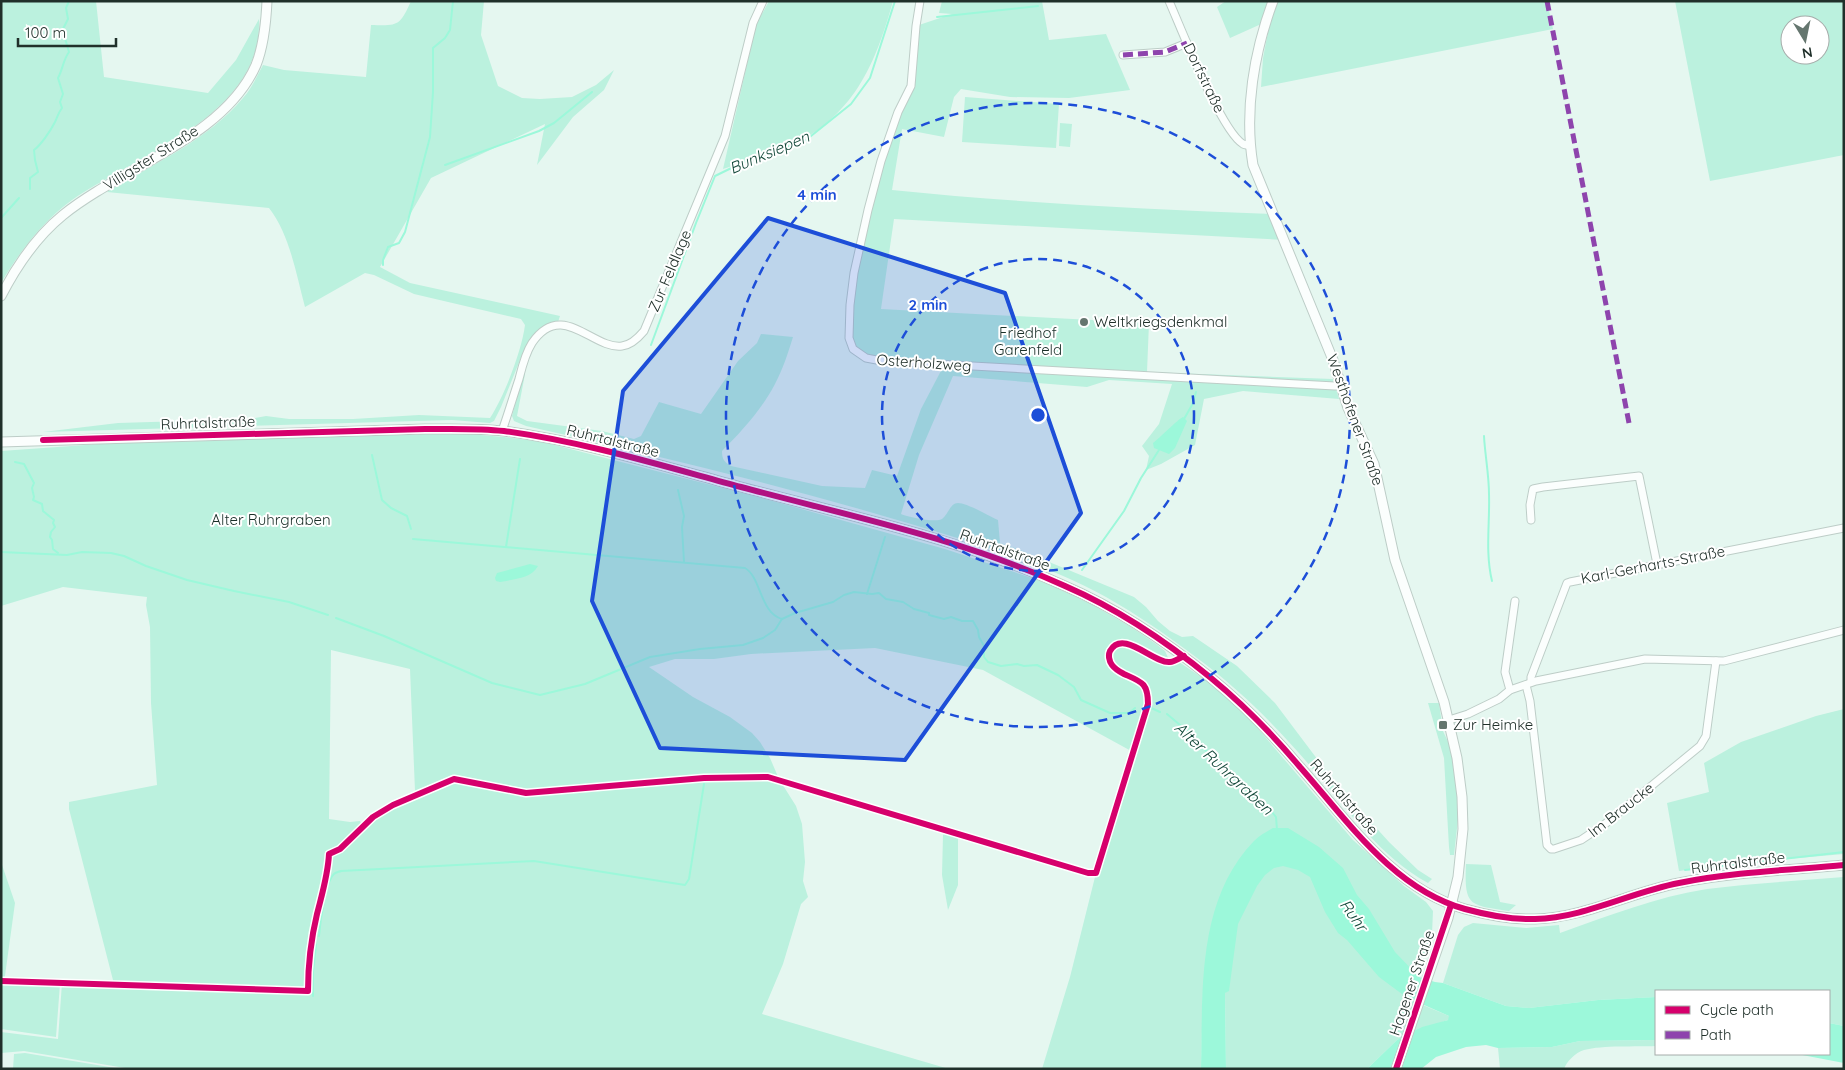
<svg xmlns="http://www.w3.org/2000/svg" width="1845" height="1070" font-family="Quicksand,sans-serif">
<rect width="100%" height="100%" fill="#e5f7f0"/>
<g fill="#bbf1de" fill-rule="evenodd">
<path d="M 1,1 L 96,1 L 104,77 L 208,93 L 236,60 L 259,19 C 263,115 137,155 72,200 C 42,222 20,251 1,283 Z"/>
<path d="M 411,1 L 484,1 L 481,35 L 498,86 L 522,98 L 540,99 L 572,97 L 596,85 L 614,70 L 604,90 L 573,117 L 537,165 L 545,124 L 431,178 L 380,267 L 410,283 L 560,316 L 558,322 L 544,328 L 522,355 L 501,407 L 494,421 L 490,423 L 452,420 L 43,432 L 118,423 L 250,419 L 266,416 L 289,419 L 353,419 L 419,415 L 490,418 C 504,397 522,350 525,325 L 521,319 L 414,294 L 374,275 L 365,273 L 305,307 C 296,274 290,235 269,208 L 107,192 C 153,164 208,140 243,98 C 252,88 257,76 263,65 L 284,70 L 366,77 L 371,25 C 398,26 400,26 411,1 Z"/>
<path d="M 769,1 L 893,1 C 873,73 850,121 778,152 C 761,159 741,163 723,169 L 756,25 Z"/>
<path d="M 942,1 L 1042,1 L 1049,40 L 1106,34 L 1130,90 L 1069,98 L 1010,97 L 961,89 L 954,97 L 944,137 L 902,129 L 892,190 C 1019,203 1146,209 1273,214 L 1285,240 L 894,219 L 881,309 L 1149,323 L 1147,372 L 1333,379 L 1339,399 L 1243,391 L 1204,399 L 1195,445 L 1161,464 L 1146,470 L 1149,456 L 1142,446 L 1159,424 L 1172,384 L 1109,380 L 1087,387 L 953,376 L 919,455 L 901,514 C 908,517 936,523 942,519 C 948,515 950,503 958,503 C 967,503 989,516 998,520 L 1000,543 L 1020,550 L 1134,597 L 1146,607 L 1158,621 L 1170,631 L 1182,637 L 1193,636 L 1237,666 L 1275,703 L 1333,780 L 1389,842 L 1418,870 L 1432,879 L 1428,883 C 1381,857 1351,814 1317,774 C 1281,731 1242,691 1197,658 C 1168,636 1138,615 1106,597 C 1046,564 977,544 911,524 C 784,486 655,455 526,426 L 514,421 L 512,416 L 523,373 L 525,374 L 517,416 L 527,421 L 602,431 L 634,439 L 641,436 L 659,402 L 701,414 L 738,361 L 757,343 L 761,334 L 793,337 C 788,353 783,369 775,384 C 762,409 742,431 722,451 C 722,459 724,462 731,466 L 822,486 L 865,488 L 872,470 L 897,476 L 921,409 L 944,365 L 882,361 L 853,349 L 849,325 L 868,210 L 911,86 L 916,26 L 952,14 L 939,13 Z"/>
<polygon points="1226,1 1547,1 1553,29 1261,87 1263,58 1269,27 1259,25 1230,38 1217,7"/>
<path d="M 1675,1 L 1844,1 L 1844,155 L 1710,181 ZM 1790,25 L 1820,25 L 1820,55 L 1790,55 Z"/>
<polygon points="965,97 1059,104 1056,148 962,142"/>
<polygon points="1060,123 1072,124 1070,147 1059,146"/>
<path d="M 428,432 L 434,434 L 457,433 L 504,437 L 543,442 L 762,498 L 945,549 L 1044,582 L 1091,604 L 1131,627 L 1156,644 L 1165,651 L 1170,662 L 1179,662 L 1207,681 L 1243,711 L 1353,840 L 1404,886 L 1426,902 L 1433,911 L 1432,934 L 1411,1000 L 1449,1016 L 1450,1019 L 1397,1040 L 1367,1069 L 1226,1069 L 1225,993 L 1233,958 L 1203,991 L 1201,1069 L 1042,1069 L 1070,977 L 1096,873 L 1133,752 L 983,670 L 875,648 L 751,654 L 714,659 L 675,659 L 649,667 L 693,697 L 730,717 L 752,733 L 760,742 L 770,758 L 779,779 L 796,806 L 802,824 L 805,862 L 803,881 L 808,897 L 801,904 L 783,964 L 762,1014 L 949,1069 L 131,1069 L 24,1051 L 1,1053 L 1,1032 L 58,1039 L 62,983 L 114,984 L 69,809 L 69,802 L 157,785 L 151,703 L 150,627 L 146,605 L 147,597 L 63,587 L 1,606 L 1,451 L 128,442 L 207,441 L 339,435 L 416,435 ZM 331,650 L 410,669 L 415,791 L 455,775 L 527,789 L 704,774 L 704,778 L 526,793 L 454,779 L 393,805 L 373,817 L 363,827 L 360,821 L 350,822 L 329,819 Z"/>
<polygon points="1428,703 1439,703 1443,731 1450,746 1457,787 1458,819 1454,855 1450,855 1449,847 1444,758"/>
<polygon points="1844,709 1844,854 1719,865 1679,871 1667,803 1709,792 1704,763 1741,742 1816,716"/>
<polygon points="946,831 958,834 958,885 948,910 942,875 943,835"/>
<polygon points="1,862 15,903 4,983 60,984 56,1037 1,1029"/>
<path d="M 1466,864 L 1491,865 L 1500,902 L 1516,905 L 1509,911 C 1470,905 1464,907 1466,864 Z"/>
<path d="M 1844,877 L 1844,1026 L 1829,1023 L 1829,991 L 1656,991 L 1656,997 L 1598,1000 L 1529,1008 L 1506,1006 L 1443,983 L 1458,935 L 1464,927 L 1473,923 L 1526,928 L 1559,925 L 1560,933 C 1608,916 1656,897 1707,889 C 1752,883 1798,881 1844,877 Z"/>
<path d="M 1656,1040 L 1656,1046 C 1636,1047 1603,1045 1584,1050 C 1575,1053 1567,1061 1564,1069 L 1500,1069 L 1498,1048 L 1552,1047 L 1580,1041 Z"/>
<polygon points="25,1053 121,1069 13,1069 14,1054"/>
</g>
<g fill="#9cf8da">
<path d="M 1183,417 L 1187,421 L 1175,448 L 1169,454 L 1154,448 L 1153,443 C 1160,438 1177,420 1183,417 Z"/>
<path d="M 530,564 L 538,566 C 531,579 513,579 500,582 L 496,581 L 495,578 L 497,573 Z"/>
<path d="M 1273,828 L 1288,828 L 1319,847 L 1343,868 L 1357,895 L 1369,909 L 1395,952 L 1419,977 L 1435,982 L 1443,983 L 1506,1006 L 1529,1008 L 1598,1000 L 1656,997 L 1656,1040 L 1580,1041 L 1552,1047 L 1498,1048 L 1486,1045 L 1466,1047 L 1436,1057 L 1421,1069 L 1367,1069 L 1397,1040 L 1422,1027 L 1448,1020 L 1449,1016 L 1406,997 L 1379,977 L 1347,940 L 1338,933 L 1325,912 L 1310,877 L 1298,870 L 1283,866 L 1274,868 L 1265,875 L 1257,886 L 1238,924 L 1229,991 L 1225,993 L 1226,1069 L 1201,1069 C 1203,992 1196,901 1254,841 C 1259,836 1266,832 1273,828 Z"/>
<polygon points="1829,1023 1844,1026 1844,1063 1797,1054 1829,1054"/>
</g>
<g fill="none" stroke-linecap="round" stroke-linejoin="round">
<g stroke="#9cf8da" stroke-width="2">
<polyline points="937,17 1038,6"/>
<polyline points="445,165 539,131 554,123 592,92"/>
<path d="M 30,189 L 30,178 L 38,172 L 35,160 L 34,150 C 41,145 51,130 55,122 C 58,116 58,113 62,108 L 60,102 L 63,94 L 58,78 C 63,69 63,60 69,52 L 64,35 L 61,33 L 68,19 L 66,8 L 69,1"/>
<polyline points="1,218 19,198"/>
<polyline points="383,265 383,260 388,247 399,243 405,232 430,137 433,92 433,48 445,38 450,30 453,1"/>
<polyline points="651,345 696,223 715,176 754,157 795,145 806,140 851,104 870,78 895,1"/>
<polyline points="1184,419 1192,405 1196,392"/>
<path d="M 1484,436 C 1485,455 1489,475 1489,494 C 1490,523 1485,552 1492,581"/>
<polyline points="372,455 382,500 391,508 407,516 411,529"/>
<polyline points="15,462 24,464 34,483 32,488 34,497 33,500 42,504 43,511 54,520 53,523 55,527 51,532 50,537 52,540 53,549 58,553"/>
<polyline points="678,490 684,516 682,527 684,562"/>
<path d="M 413,539 L 745,568 C 761,577 760,613 782,619"/>
<polyline points="506,547 520,459"/>
<polyline points="1,552 67,555 82,552 111,553 124,556 146,566 187,580 234,591 289,602 328,615"/>
<polyline points="1082,570 1124,511 1141,478 1159,450"/>
<polyline points="867,594 885,537"/>
<polyline points="336,618 384,636 492,683 540,695 585,684 650,657 700,649 743,645 763,638 775,630 782,619 795,613 833,602 844,595 854,592 872,594 879,593 886,599 903,602 914,609 929,613 929,615 944,619 951,617 962,621 973,621 978,630 979,637 984,646 984,657 988,662 1001,666 1017,664 1024,666 1037,665 1058,675 1074,687 1081,700 1110,713 1129,713 1135,708"/>
<polyline points="1149,707 1160,712"/>
<polyline points="1167,714 1193,736 1209,754 1272,812 1276,817 1277,830"/>
<polyline points="1685,870 1844,852"/>
<path d="M 319,936 C 320,924 325,882 334,874 C 336,872 339,872 341,871 L 534,861 L 685,885 L 689,879 L 704,784"/>
<polyline points="313,996 313,972 316,945"/>
</g>
<defs>
<g id="street">
<polyline points="920,1 916,26 911,86 898,112 881,161 868,210 854,273 850,305 849,338 853,349 866,358 882,361 1335,386 1340,385"/>
<path d="M 1169,1 C 1181,28 1221,131 1243,144 C 1245,145 1248,145 1250,146"/>
<polyline points="1123,55 1165,52 1187,43"/>
<path d="M 502,431 C 508,414 513,397 519,379 C 522,367 525,354 532,343 C 562,299 593,350 622,346 C 631,345 639,337 644,331 L 725,136 L 753,23 L 763,1"/>
<polyline points="1531,520 1530,505 1533,489 1543,487 1639,476 1657,564"/>
<polyline points="1531,682 1531,677 1567,583 1570,582 1844,528"/>
<polyline points="1526,685 1530,701 1547,845 1551,849 1554,849 1581,840 1605,824 1700,746 1706,736 1716,661"/>
<polyline points="1510,690 1505,672 1515,601"/>
<polyline points="1449,720 1468,714 1499,699 1510,690 1536,681 1645,659 1724,661 1844,630"/>
</g>
<g id="secondary">
<path d="M 1273,1 C 1254,52 1244,111 1253,165 L 1333,360 L 1348,408 L 1374,464 L 1395,560 L 1444,702 L 1457,758 L 1462,797 L 1463,829 L 1458,877 L 1448,918 L 1396,1069"/>
<path d="M 1,296 C 16,267 37,236 63,215 C 122,167 224,138 256,65 C 264,45 266,23 267,1"/>
<path d="M 1,442 L 425,429 C 451,429 478,428 504,431 C 585,442 663,466 741,487 C 850,516 962,539 1065,586 C 1118,609 1167,642 1211,678 C 1244,705 1273,735 1300,767 C 1347,820 1393,889 1465,909 C 1487,915 1511,920 1535,919 C 1584,918 1631,892 1679,883 C 1733,872 1789,870 1844,865"/>
</g>
</defs>
<use href="#street" stroke="#bdcdc7" stroke-width="9"/>
<use href="#secondary" stroke="#bdcdc7" stroke-width="11"/>
<use href="#street" stroke="#fbfefd" stroke-width="7"/>
<use href="#secondary" stroke="#fbfefd" stroke-width="9"/>
<g stroke="#8e44ad" stroke-width="5" stroke-dasharray="10 5" stroke-linecap="butt">
<polyline points="1547,1 1629,423"/>
<polyline points="1123,55 1165,52 1187,43"/>
</g>
<defs>
<g id="cycleway">
<path d="M 43,440 L 425,429 C 451,429 478,428 504,431 C 585,442 663,466 741,487 C 850,516 962,539 1065,586 C 1118,609 1167,642 1211,678 C 1244,705 1273,735 1300,767 C 1347,820 1393,889 1465,909 C 1487,915 1511,920 1535,919 C 1584,918 1631,892 1679,883 C 1733,872 1789,870 1844,865"/>
<path d="M 1,981 L 308,991 C 308,965 311,939 317,914 C 322,894 328,875 329,854 L 340,849 L 373,817 L 393,805 L 454,779 L 526,793 L 704,778 L 768,777 L 1088,873 L 1096,873 L 1148,704 C 1148,683 1142,682 1124,674 C 1120,672 1115,669 1112,665 C 1109,661 1108,655 1110,651 C 1123,628 1154,664 1170,662 C 1174,662 1180,658 1184,656"/>
<polyline points="1396,1069 1451,905"/>
</g>
</defs>
<use href="#cycleway" stroke="#fff" stroke-width="9"/>
<use href="#cycleway" stroke="#d6006c" stroke-width="6"/>
</g>
<path fill="#1d4ed8" fill-opacity="0.2" stroke="#1d4ed8" stroke-width="4" stroke-linejoin="round" d="M 768,218 L 1005,293 L 1081,513 L 905,760 L 660,748 L 592,601 L 623,391 Z"/>
<g fill="none" stroke="#1d4ed8" stroke-width="2.5" stroke-dasharray="9 6">
<circle cx="1038" cy="415" r="156"/>
<circle cx="1038" cy="415" r="312"/>
</g>
<g fill="#65766f" stroke="#fff" stroke-width="2">
<circle cx="1084" cy="322" r="5"/>
<rect x="1438" y="720" width="10" height="10" rx="2.5"/>
</g>
<g text-anchor="middle" stroke-width="4" stroke-linejoin="round" paint-order="stroke">
<g font-size="15" fill="#20302a" stroke="#fff">
<text transform="translate(1204 78) rotate(64)" y="5">Dorfstraße</text>
<text transform="translate(151 158) rotate(-32)" y="5">Villigster Straße</text>
<text transform="translate(670 271) rotate(-67)" y="5">Zur Feldlage</text>
<text transform="translate(924 363) rotate(4)" y="5">Osterholzweg</text>
<text transform="translate(1355 420) rotate(70)" y="5">Westhofener Straße</text>
<text transform="translate(208 423) rotate(-2)" y="5">Ruhrtalstraße</text>
<text transform="translate(613 441) rotate(14)" y="5">Ruhrtalstraße</text>
<text transform="translate(1005 550) rotate(20)" y="5">Ruhrtalstraße</text>
<text transform="translate(1653 565) rotate(-11)" y="5">Karl-Gerharts-Straße</text>
<text transform="translate(1344 797) rotate(49)" y="5">Ruhrtalstraße</text>
<text transform="translate(1621 810) rotate(-38)" y="5">Im Braucke</text>
<text transform="translate(1738 863) rotate(-7)" y="5">Ruhrtalstraße</text>
<text transform="translate(1412 983) rotate(-71)" y="5">Hagener Straße</text>
</g>
<g font-size="15" fill="#20302a" stroke="#fff" text-anchor="start">
<text x="1094" y="327">Weltkriegsdenkmal</text>
<text x="1453" y="730">Zur Heimke</text>
</g>
<g font-size="15" fill="#192f28" stroke="#fff">
<text x="1028" y="338">Friedhof<tspan x="1028" dy="17">Garenfeld</tspan></text>
<text x="271" y="525">Alter Ruhrgraben</text>
</g>
<g font-size="16" font-style="italic" fill="#124839" stroke="#fff">
<text transform="translate(769 152) rotate(-23)" y="6">Bunksiepen</text>
<text transform="translate(1224 768) rotate(43)" y="6">Alter Ruhrgraben</text>
<text transform="translate(1354 915) rotate(54)" y="6">Ruhr</text>
</g>
</g>
<circle cx="1038" cy="415" r="8" fill="#1d4ed8" stroke="#fff" stroke-width="2.5"/>
<g font-size="15" text-anchor="middle" font-weight="bold" fill="#1d4ed8" stroke="#fff" stroke-width="4" stroke-linejoin="round" paint-order="stroke">
<text x="817" y="200">4 min</text>
<text x="928" y="310">2 min</text>
</g>
<rect width="1845" height="1070" fill="none" stroke="#20302a" stroke-width="5"/>
<rect x="1655" y="990" width="175" height="65" fill="#ffffff" stroke="#a6acaa"/>
<rect x="1665" y="1006" width="25" height="8" fill="#d6006c" stroke="#a6acaa"/>
<text x="1700" y="1015" font-size="15" fill="#20302a">Cycle path</text>
<rect x="1665" y="1031" width="25" height="8" fill="#8e44ad" stroke="#a6acaa"/>
<text x="1700" y="1040" font-size="15" fill="#20302a">Path</text>
<g transform="translate(1805 40) rotate(170)"><circle r="24" fill="#ffffff" stroke="#a6acaa"/>
<path d="M0-4L9 19L0 12L-9 19Z" fill="#65766f"/>
<text y="-8" font-size="14" font-weight="bold" text-anchor="middle" fill="#20302a">N</text>
</g>
<path d="M18 38v8h98v-8" fill="none" stroke="#20302a" stroke-width="2.5"/>
<text x="25" y="38" font-size="15" fill="#20302a" stroke="#ffffff" stroke-width="4" paint-order="stroke">100 m</text>
</svg>
